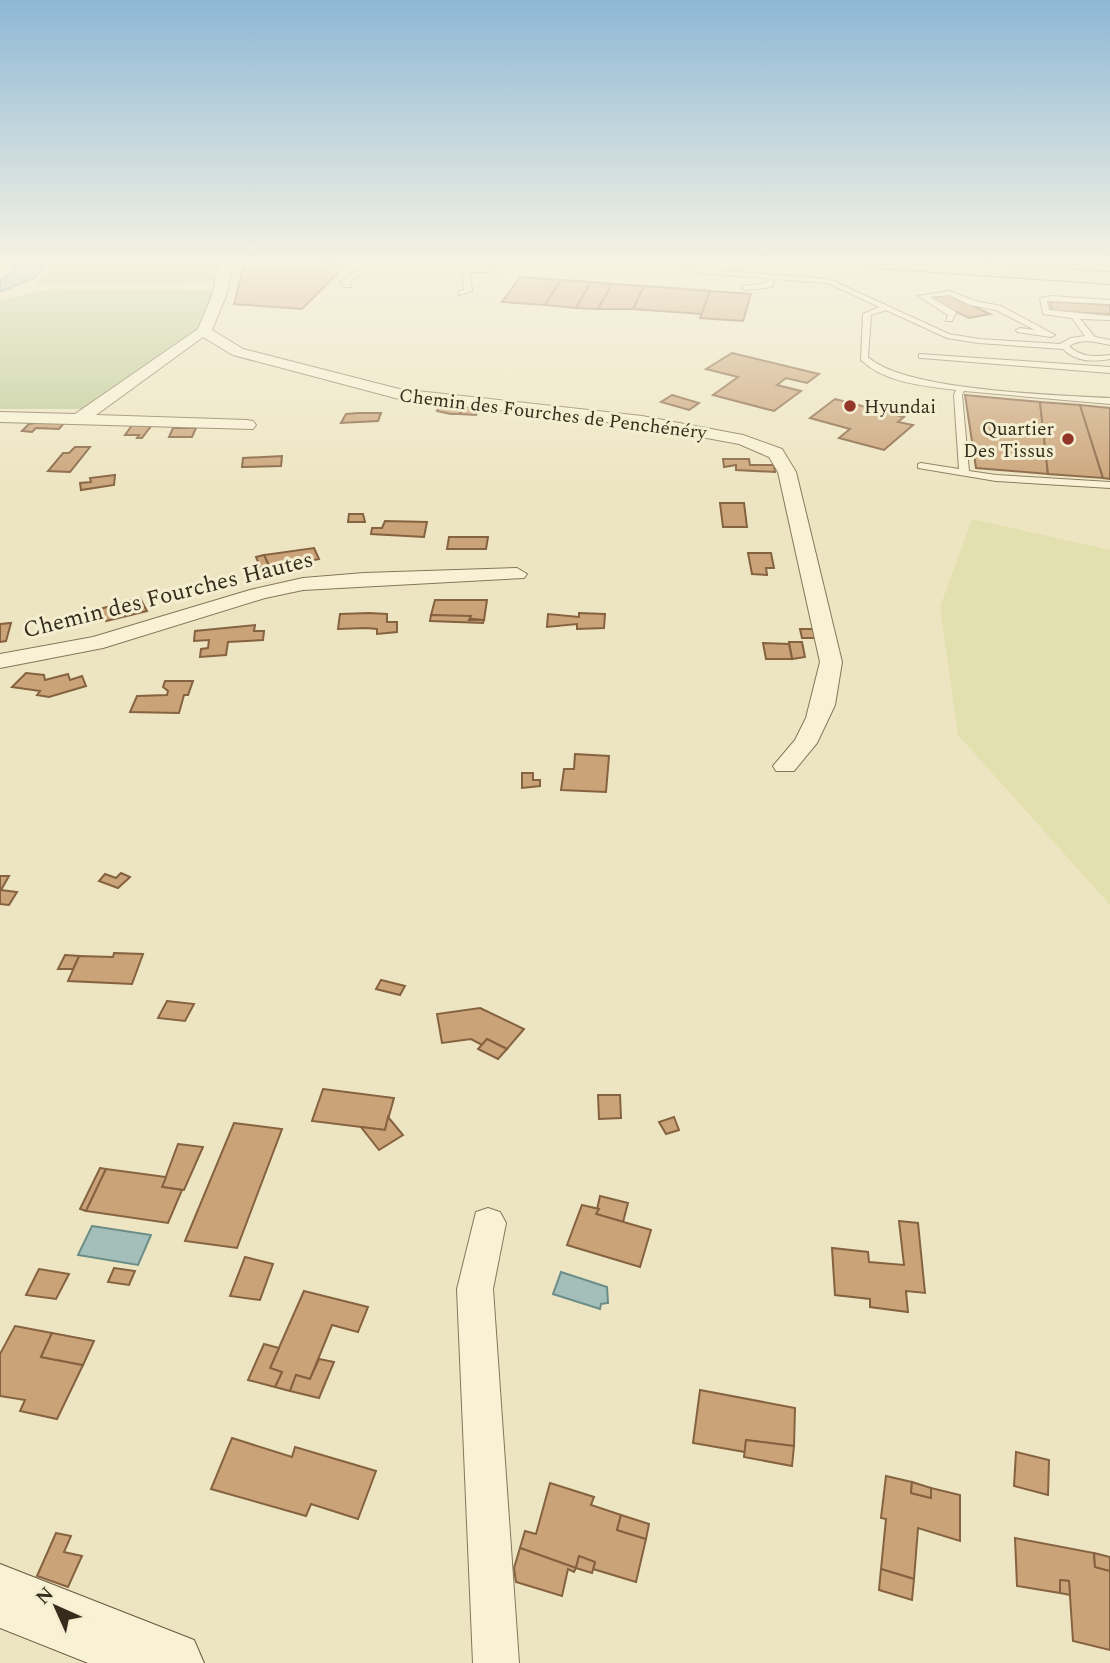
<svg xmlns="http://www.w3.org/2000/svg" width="1110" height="1663" font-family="Spectral,serif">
<rect width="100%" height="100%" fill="#ede5c1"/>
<polygon fill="#e2e0af" points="972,519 1110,550 1110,905 958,735 940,607"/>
<g fill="#becb96">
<polygon points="50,261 221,261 218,282 35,285 54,266"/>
<polygon points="50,289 214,290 199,330 82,409 0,409 0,300"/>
</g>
<g fill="#a4bfba" stroke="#6b8d88" stroke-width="2">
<polygon points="17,261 42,261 46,265 34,278 0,292 0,281 13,272"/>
<polygon points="92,1226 151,1235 138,1265 78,1255"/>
<polygon points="561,1272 607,1287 608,1303 601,1304 600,1309 553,1294"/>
</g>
<g fill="#caa378" stroke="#856240" stroke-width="2">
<polygon points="245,261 298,261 346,265 302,309 234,304"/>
<polygon points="520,277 561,280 545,305 502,302"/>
<polygon points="561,280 591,282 576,308 545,305"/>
<polygon points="591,282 612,284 598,309 576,308"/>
<polygon points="612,284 644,286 633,309 598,309"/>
<polygon points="644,286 710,291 702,314 633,309"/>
<polygon points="710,291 751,294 743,321 700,318"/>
<polygon points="947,294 990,314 969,318 926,298"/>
<polygon points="1050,301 1110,305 1110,314 1052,312"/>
<polygon points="732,353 819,374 807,383 786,378 777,385 801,391 774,411 713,395 738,377 706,369"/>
<polygon points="672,395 699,403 689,410 661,402"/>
<polygon points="965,395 1040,402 1048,474 976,468"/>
<polygon points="835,399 904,417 898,422 913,425 884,450 839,438 850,429 810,418"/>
<polygon points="1040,402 1080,405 1103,478 1048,474"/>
<polygon points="440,404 456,405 455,408 463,407 460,414 451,414 437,411"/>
<polygon points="1080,405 1110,408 1110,479 1103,478"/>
<polygon points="463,407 479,408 476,415 460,414"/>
<polygon points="358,413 381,413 378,421 341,423 346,414"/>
<polygon points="47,421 65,422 59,429 36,428 32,432 22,431 29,424"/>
<polygon points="133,424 151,426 142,438 137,438 139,435 125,435"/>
<polygon points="173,428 196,428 192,437 169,437"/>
<polygon points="75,447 90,447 70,472 48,471 63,453 69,453"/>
<polygon points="282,456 281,466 242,467 243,458"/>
<polygon points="723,459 749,459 750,465 774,465 775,472 736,470 736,465 724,467"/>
<polygon points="115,475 114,485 81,490 80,483 91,482 90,478"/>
<polygon points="720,503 744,503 747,527 723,527"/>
<polygon points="349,514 363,514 365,522 348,522"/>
<polygon points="385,521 427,522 424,537 371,534 372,528 382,528"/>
<polygon points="449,537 488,537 486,549 447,549"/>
<polygon points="314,548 319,559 284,566 269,566 264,555"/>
<polygon points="748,553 771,553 774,568 766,568 767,575 752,574"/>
<polygon points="264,555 269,566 284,564 285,567 262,572 256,557"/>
<polygon points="140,598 147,611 106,621 100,609"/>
<polygon points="435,600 487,600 484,620 431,615"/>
<polygon points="369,613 387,614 387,622 397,622 397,632 377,634 377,629 366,628 338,629 340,614"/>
<polygon points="579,613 605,614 604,628 577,629 577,624 547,627 548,614 579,617"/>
<polygon points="431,615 471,616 469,620 484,620 483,623 430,621"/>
<polygon points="11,623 6,641 0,642 0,624"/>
<polygon points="255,625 254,631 264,631 263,640 228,642 226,655 200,657 201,649 208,648 209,640 194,641 195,631"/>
<polygon points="800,629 815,629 815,638 802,638"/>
<polygon points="789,642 802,642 805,657 792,659"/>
<polygon points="763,643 789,644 792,659 766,659"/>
<polygon points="26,673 44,675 45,680 68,674 70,680 82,676 86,686 49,697 37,695 40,691 12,687"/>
<polygon points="165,681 193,681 188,695 184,695 179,713 130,712 137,696 167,695 168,691 163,687"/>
<polygon points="575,754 609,756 606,792 561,790 564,769 574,769"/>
<polygon points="522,773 533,773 533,780 540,780 540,786 522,788"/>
<polygon points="121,873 130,877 118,888 99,881 105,874 116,878"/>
<polygon points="0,876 9,876 1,890 17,892 9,905 0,904"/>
<polygon points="114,953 143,954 132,984 68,981 79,956 113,957"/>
<polygon points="65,955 79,956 73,969 58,969"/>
<polygon points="381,980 405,986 400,995 376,989"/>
<polygon points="167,1001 194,1004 185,1021 158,1018"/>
<polygon points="480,1008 524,1029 507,1049 487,1039 482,1045 471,1039 442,1043 437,1014"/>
<polygon points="487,1039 507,1049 498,1059 478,1049"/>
<polygon points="323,1089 394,1098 385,1130 312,1121"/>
<polygon points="598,1095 620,1095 621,1118 599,1119"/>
<polygon points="388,1117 403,1135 379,1150 361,1127 385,1130"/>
<polygon points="674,1117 679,1130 666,1134 659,1122"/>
<polygon points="234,1123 282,1129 237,1248 185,1241"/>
<polygon points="178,1144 203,1147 184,1190 162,1187"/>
<polygon points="100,1168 106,1169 86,1211 80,1209"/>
<polygon points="106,1169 166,1177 162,1187 182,1190 168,1223 86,1211"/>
<polygon points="600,1196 628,1203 623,1222 596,1214"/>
<polygon points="582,1205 599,1209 596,1214 651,1230 640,1267 567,1245"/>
<polygon points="899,1221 918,1223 925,1293 906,1291 908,1312 870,1307 870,1299 835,1295 832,1248 868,1252 869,1262 904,1265"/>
<polygon points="245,1257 273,1264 260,1300 230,1296"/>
<polygon points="114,1268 135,1271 129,1285 108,1282"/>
<polygon points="39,1269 69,1274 56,1299 26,1295"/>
<polygon points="304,1291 368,1307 358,1332 332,1325 310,1379 296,1375 290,1391 275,1387 282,1372 270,1368"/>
<polygon points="15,1326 52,1333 41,1357 83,1365 57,1419 20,1411 25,1400 0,1396 0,1354"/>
<polygon points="52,1333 94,1341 83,1365 41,1357"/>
<polygon points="264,1344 279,1348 270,1368 282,1372 275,1387 248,1380"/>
<polygon points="319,1359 334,1362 319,1398 290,1391 296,1375 310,1379"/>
<polygon points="700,1390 795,1408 794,1446 746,1440 745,1452 693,1443"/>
<polygon points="232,1438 292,1457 295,1447 376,1471 358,1519 311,1504 306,1516 211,1489"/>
<polygon points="746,1440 794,1446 792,1466 744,1457"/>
<polygon points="1016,1452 1049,1460 1048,1495 1014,1486"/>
<polygon points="886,1476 912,1482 911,1493 931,1498 931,1488 960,1495 960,1541 918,1528 914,1579 881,1569 886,1519 881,1518"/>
<polygon points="912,1482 931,1488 931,1498 911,1493"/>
<polygon points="550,1483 594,1497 591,1505 621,1515 617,1530 646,1539 636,1582 593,1569 595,1562 579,1556 576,1568 520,1548 525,1531 536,1534"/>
<polygon points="621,1515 649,1524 646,1539 617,1530"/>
<polygon points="56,1533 71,1536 64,1552 82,1556 68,1587 37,1576"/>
<polygon points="1015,1538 1094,1553 1095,1567 1110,1571 1110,1650 1073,1641 1069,1581 1060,1580 1060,1593 1017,1586"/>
<polygon points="520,1548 576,1568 574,1572 568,1569 562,1596 516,1582 514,1568"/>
<polygon points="1094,1553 1110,1557 1110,1571 1095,1567"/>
<polygon points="579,1556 595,1562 592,1573 576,1568"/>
<polygon points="881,1569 914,1579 912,1600 879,1590"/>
<polygon points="1060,1580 1069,1581 1070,1595 1060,1593"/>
</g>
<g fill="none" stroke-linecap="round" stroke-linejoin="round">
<defs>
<g id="lane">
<polygon points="462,261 470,261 470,268 492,268 496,270 492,272 470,272 472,291 459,295 459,291 464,290"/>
<path d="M 662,261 L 673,261 L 700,269 L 829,279 L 949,334 L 979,339 L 1060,344 L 1071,338 L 1085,336 L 1072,318 L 1043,314 L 1040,298 L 1051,296 L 1110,300 L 1110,304 L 1047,301 L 1049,310 L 1110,316 L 1110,320 L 1080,319 L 1095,337 L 1110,340 L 1110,345 C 1096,342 1082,338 1069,346 C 1080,357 1095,357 1110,355 L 1110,359 C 1093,362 1076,362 1063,349 L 979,343 L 947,338 L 886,310 L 871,315 L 868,357 C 904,391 1057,395 1110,398 L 1110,404 L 964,391 L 962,395 L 969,471 L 996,475 L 1110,482 L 1110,488 L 996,481 L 918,468 L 918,464 L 921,463 L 959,469 L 954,395 L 956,390 C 924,386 885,383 861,360 L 863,314 L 879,307 L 828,283 L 774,279 L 772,287 L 746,290 L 742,288 L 743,286 L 766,283 L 767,278 L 700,273 Z"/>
<polygon points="993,261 1110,267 1110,271 996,263"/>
<polygon points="357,271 364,273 349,282 351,287 345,287 340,282"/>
<polygon points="950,291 975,301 1001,306 1055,335 1051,337 1017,332 1016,330 1020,328 1035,330 996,310 970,305 949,295 930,297 956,312 952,321 946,321 948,315 918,296"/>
<polygon points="919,354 1110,367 1110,373 922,358 919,358"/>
</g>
<g id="street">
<polygon points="219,261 233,261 227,293 212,330 243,349 399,389 642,416 743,435 782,449 796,472 842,662 835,705 817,743 794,771 776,771 773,766 795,740 806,718 820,662 778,472 769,457 739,444 642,426 399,399 233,355 203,337 96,415 247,420 253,421 256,425 253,429 0,422 0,412 75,414 198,329 213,293"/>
<path d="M 562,261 L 607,261 C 598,268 571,268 562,261 Z"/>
<polygon points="517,568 527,574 524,578 303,590 265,598 103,648 0,668 0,654 93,637 250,590 303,578 364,573"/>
<polygon points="488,1208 500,1212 506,1223 493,1289 519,1663 473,1663 457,1289 476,1212"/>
</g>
<polygon id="secondary" points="0,1564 194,1640 204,1663 88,1663 0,1628"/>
<polygon id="primary" points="852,261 950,261 1110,272 1110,284 862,267"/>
</defs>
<use href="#lane" stroke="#867659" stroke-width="2"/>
<use href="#street" stroke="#867659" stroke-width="2"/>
<use href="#secondary" stroke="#68573c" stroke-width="2"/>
<use href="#primary" stroke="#54432d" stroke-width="2"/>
<use href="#lane" fill="#f8f1d4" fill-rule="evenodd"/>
<use href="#street" fill="#f8f1d4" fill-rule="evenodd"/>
<use href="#secondary" fill="#f8f1d4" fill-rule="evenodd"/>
<use href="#primary" fill="#f0de99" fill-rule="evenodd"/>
</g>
<linearGradient id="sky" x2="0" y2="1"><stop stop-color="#8db8d6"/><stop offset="0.53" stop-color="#f7f3e3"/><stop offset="1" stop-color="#f7f3e3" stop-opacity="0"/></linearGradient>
<rect width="1110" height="494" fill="url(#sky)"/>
<g fill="#94352a" stroke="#f4eed1" stroke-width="2.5">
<circle cx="850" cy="406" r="7"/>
<circle cx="1068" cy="439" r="7"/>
</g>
<g text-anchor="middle" stroke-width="6" stroke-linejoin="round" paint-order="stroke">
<g font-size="19" fill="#362c1d" stroke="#f4eed1" text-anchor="start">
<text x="864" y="413">Hyundai</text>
<text x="1054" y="435" text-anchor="end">Quartier<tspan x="1054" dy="22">Des Tissus</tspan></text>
</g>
<g font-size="19" fill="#362c1d" stroke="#f4eed1">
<text transform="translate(553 413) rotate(7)" y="7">Chemin des Fourches de Penchénéry</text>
</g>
<g font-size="23" fill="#362c1d" stroke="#f4eed1">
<text transform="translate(168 594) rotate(-14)" y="8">Chemin des Fourches Hautes</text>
</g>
</g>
<g transform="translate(56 1607) rotate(315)" stroke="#f4eed1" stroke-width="5" paint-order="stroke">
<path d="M0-5L12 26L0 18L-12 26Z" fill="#362c1d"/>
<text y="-10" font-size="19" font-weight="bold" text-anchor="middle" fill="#362c1d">N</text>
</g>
</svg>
